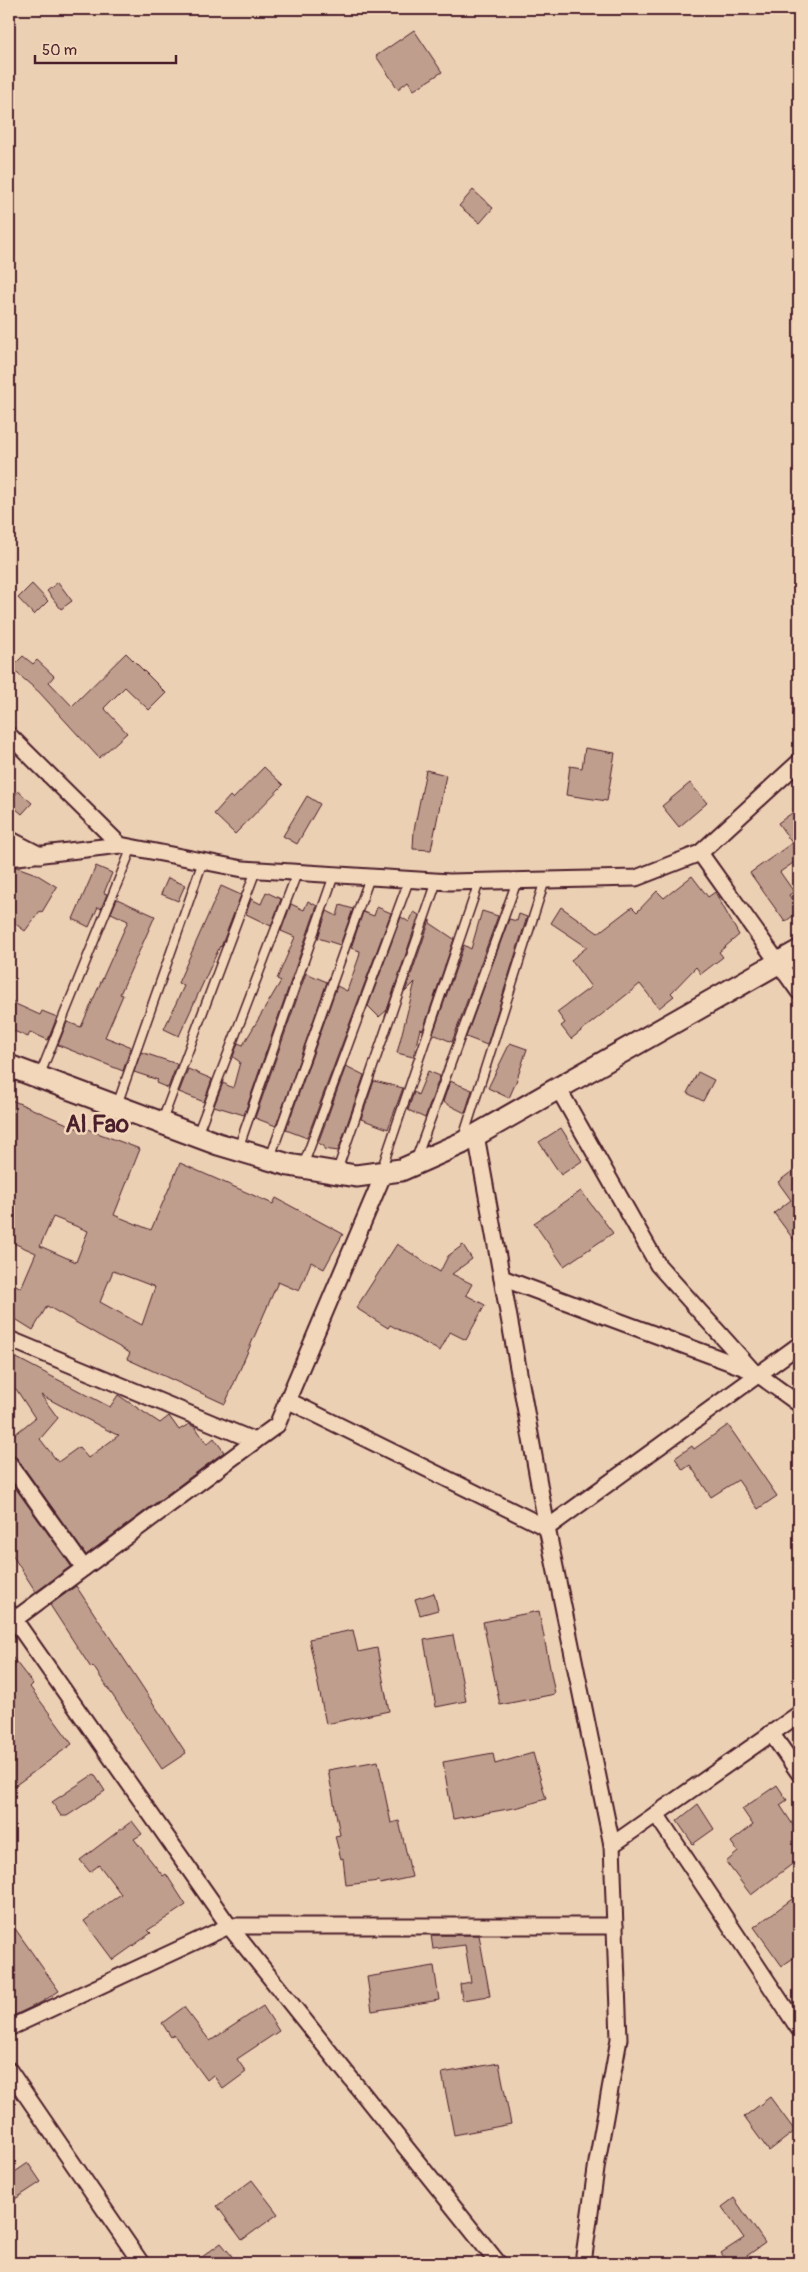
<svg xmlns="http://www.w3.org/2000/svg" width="808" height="2272" font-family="Pangolin,sans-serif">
<rect width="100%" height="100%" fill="#ecd0b4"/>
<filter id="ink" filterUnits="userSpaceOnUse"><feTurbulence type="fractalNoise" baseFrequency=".02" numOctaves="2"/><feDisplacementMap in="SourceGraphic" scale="10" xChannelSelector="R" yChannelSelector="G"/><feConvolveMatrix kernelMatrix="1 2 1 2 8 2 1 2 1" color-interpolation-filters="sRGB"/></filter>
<g filter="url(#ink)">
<g fill="#bf9e8d" stroke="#4a1f2b" fill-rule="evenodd">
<polygon points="414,30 442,72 414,90 408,81 398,89 376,56"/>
<polygon points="473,190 493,208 480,223 459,206"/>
<polygon points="58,582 72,601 61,609 47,591"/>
<polygon points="32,584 48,601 34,615 18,598"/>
<polygon points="126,653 166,693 149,710 125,687 104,708 127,733 99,758 39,692 11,668 23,656 33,664 37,660 54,676 49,682 72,706"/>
<polygon points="585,748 615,753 607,801 566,795 570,766 582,768"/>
<polygon points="264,767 283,785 235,834 214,814 230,796 233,799"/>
<polygon points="426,770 446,775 431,850 413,849 414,830"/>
<polygon points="690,783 707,803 679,827 662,806"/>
<polygon points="18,791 32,803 22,814 9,803"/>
<polygon points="307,796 320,804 297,844 283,836"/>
<polygon points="799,808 799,859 780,872 794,892 789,895 799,911 785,922 750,873 792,843 778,823"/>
<polygon points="96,866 112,873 104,893 107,894 101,909 98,907 89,927 73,919"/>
<polygon points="9,867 17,867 36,874 57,887 42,912 40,911 25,931 9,919"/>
<polygon points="692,876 708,897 715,892 739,935 719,952 723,957 701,974 696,967 671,993 674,996 659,1008 640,984 571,1039 561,1026 565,1023 557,1012 591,987 571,960 587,947 551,923 561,907 598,933 632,907 637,912 657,891 664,898"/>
<polygon points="168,878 185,885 178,901 161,894"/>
<polygon points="221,886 241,895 221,947 220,946 179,1036 164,1029 184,986 178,983"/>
<polygon points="266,892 281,899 271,926 246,914 251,899 261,904"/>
<polygon points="117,899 155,916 120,994 123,995 105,1037 131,1047 123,1071 58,1045 67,1022 81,1027 128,921 111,913"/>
<polygon points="308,901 317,906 244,1115 214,1106 223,1083 233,1088 240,1062 233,1057 238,1043 243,1045 281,981 277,979 295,937 281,931 291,904 304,910"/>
<polygon points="340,905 353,909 340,945 318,938 327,911 337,916"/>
<polygon points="377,907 391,913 307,1138 286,1130 337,986 347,991 359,957 360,951 351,948 363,912 374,916"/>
<polygon points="482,911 498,916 452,1042 433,1034 464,945 471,949"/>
<polygon points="414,912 419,915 387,1010 379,1017 368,1006 401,917 409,922"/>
<polygon points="519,914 527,917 487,1045 466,1037 509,919 517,921"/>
<polygon points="430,920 430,923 454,939 423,1030 420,1029 413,1057 397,1053 415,982 405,992"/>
<polygon points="306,973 327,982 276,1126 255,1118"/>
<polygon points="9,1001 40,1015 42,1011 57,1017 48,1040 30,1032 28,1037 9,1029"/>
<polygon points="510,1043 527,1049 516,1082 509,1098 488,1088"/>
<polygon points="141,1052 177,1064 168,1088 156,1083 158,1080 134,1072"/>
<polygon points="346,1066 364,1075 338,1151 324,1149 324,1146 318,1143"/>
<polygon points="188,1069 212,1079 204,1102 179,1092"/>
<polygon points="428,1071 440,1076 425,1118 408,1110 414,1092 418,1095"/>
<polygon points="698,1072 714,1080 703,1101 687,1093"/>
<polygon points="374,1081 403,1088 388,1129 361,1119"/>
<polygon points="450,1081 472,1090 465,1113 443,1102"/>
<path d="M 9,1099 L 86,1132 L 87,1129 L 140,1149 L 114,1215 L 151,1230 L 180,1163 L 273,1204 L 276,1198 L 343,1234 L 324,1269 L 311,1262 L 299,1291 L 278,1282 L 225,1404 L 127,1359 L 130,1353 L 47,1306 L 33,1330 L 9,1315 L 9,1281 L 21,1288 L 36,1253 L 9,1241 ZM 53,1217 L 88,1231 L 76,1262 L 40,1246 ZM 113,1271 L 155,1287 L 142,1325 L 100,1302 Z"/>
<polygon points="561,1128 582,1161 561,1175 539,1142"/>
<polygon points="799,1166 799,1247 774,1213 791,1200 778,1182"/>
<polygon points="581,1191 613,1233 564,1266 534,1223"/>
<polygon points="397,1244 440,1272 448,1256 463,1245 472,1259 452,1274 472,1284 466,1295 485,1305 466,1340 450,1332 440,1351 390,1325 388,1328 356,1308"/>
<path d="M 9,1354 L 110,1407 L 118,1395 L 160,1423 L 169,1416 L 179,1430 L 189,1424 L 196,1428 L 207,1444 L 214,1438 L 224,1452 L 86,1555 L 17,1458 L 9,1454 L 9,1439 L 35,1418 L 16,1389 L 9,1386 ZM 41,1395 L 115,1434 L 119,1435 L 88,1458 L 79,1447 L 58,1462 L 40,1439 L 58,1418 Z"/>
<polygon points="728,1425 777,1496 758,1509 738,1480 711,1497 690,1465 683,1470 675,1458 692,1446 694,1449"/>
<polygon points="9,1479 71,1566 36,1592 9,1550"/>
<polygon points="76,1586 186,1753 162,1769 93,1666 91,1668 50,1605"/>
<polygon points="434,1593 438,1610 420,1615 415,1599"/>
<polygon points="539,1611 555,1694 500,1705 483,1622"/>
<polygon points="353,1630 358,1652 377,1648 389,1711 326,1724 309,1639"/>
<polygon points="453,1635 466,1701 436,1707 424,1640"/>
<polygon points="9,1653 33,1684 30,1687 72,1744 9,1790"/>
<polygon points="493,1753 495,1764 533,1753 546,1799 519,1807 453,1819 443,1762"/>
<polygon points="378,1761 391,1823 399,1821 412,1877 380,1884 379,1881 346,1885 343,1858 341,1859 335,1836 340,1835 328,1770"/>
<polygon points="94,1774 105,1791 67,1816 61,1816 52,1802"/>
<polygon points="777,1785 787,1800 780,1805 799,1834 799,1859 751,1895 726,1862 738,1852 731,1842 753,1825 742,1809"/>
<polygon points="698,1804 714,1829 693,1844 677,1821"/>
<polygon points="132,1821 142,1834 134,1839 163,1876 166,1874 186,1905 148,1930 151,1933 113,1960 84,1921 121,1894 99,1865 90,1872 80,1860"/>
<polygon points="799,1894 799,1954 782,1966 754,1927"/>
<polygon points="9,1920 59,1991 42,2002 15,2015 9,2006"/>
<polygon points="431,1935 479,1935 490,1996 462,2000 460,1984 471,1982 465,1945 433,1949"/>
<polygon points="434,1966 439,2000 372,2011 367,1977"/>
<polygon points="263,2006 279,2031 237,2059 246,2072 223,2089 213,2075 207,2080 174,2035 171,2037 162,2023 184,2007 210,2041"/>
<polygon points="499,2063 511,2124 454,2135 442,2073"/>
<polygon points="770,2097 795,2131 769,2151 744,2117"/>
<polygon points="28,2163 41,2182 9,2203 9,2176"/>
<polygon points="252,2180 278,2214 242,2240 217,2206"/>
<polygon points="734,2198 765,2243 737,2263 728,2263 721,2253 744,2238 722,2207"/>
<polygon points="221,2243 232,2256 222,2263 194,2263"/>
</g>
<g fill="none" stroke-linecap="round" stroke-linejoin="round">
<defs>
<g id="lane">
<polyline points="39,1077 132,847"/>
<polyline points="117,1105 203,861"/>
<polyline points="162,1121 256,870"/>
<polyline points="197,1135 297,873"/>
<polyline points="463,1138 545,880"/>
<polyline points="238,1149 334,875"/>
<polyline points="270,1158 370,877"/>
<polyline points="416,1159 517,881"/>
<polyline points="303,1166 409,880"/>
<polyline points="337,1171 437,881"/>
<polyline points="381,1171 479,882"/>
</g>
<g id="street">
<polyline points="9,735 120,845 243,869 450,882 636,878 700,853 799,992"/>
<polyline points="9,839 40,855"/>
<polyline points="700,853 799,762"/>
<polyline points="9,858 120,845"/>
<polyline points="558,1088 658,1265 752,1370 799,1404"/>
<polyline points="476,1135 547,1528 612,1845 619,2039 597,2162 583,2263"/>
<polyline points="502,1278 748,1369"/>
<polyline points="9,1339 255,1441 277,1425 384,1173"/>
<polyline points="287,1400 547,1528 799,1345"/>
<polyline points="9,1463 84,1568"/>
<polyline points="9,1612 229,1926 498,2263"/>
<polyline points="14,1620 255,1441"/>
<polyline points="771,1733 799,1773"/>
<polyline points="656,1814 799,2029"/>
<polyline points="612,1845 799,1714"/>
<polyline points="9,2028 229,1926 615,1926"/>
<polyline points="9,2070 141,2263"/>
</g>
<polyline id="secondary" points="9,1066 218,1144 289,1165 356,1176 401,1170 462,1143 799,951"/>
</defs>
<use href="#lane" stroke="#4a1f2b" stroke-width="11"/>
<use href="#street" stroke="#4a1f2b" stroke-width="19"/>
<use href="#secondary" stroke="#4a1f2b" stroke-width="25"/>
<use href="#lane" stroke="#f3d7ba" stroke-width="8"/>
<use href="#street" stroke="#f3d7ba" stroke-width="15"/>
<use href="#secondary" stroke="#f3d7ba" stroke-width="21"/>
</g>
</g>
<g text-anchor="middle" stroke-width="5" stroke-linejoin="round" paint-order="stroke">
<g font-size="24" font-weight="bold" fill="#4a1f2b" stroke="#f3d7ba">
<text x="97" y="1132">Al Fao</text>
</g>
</g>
<rect width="808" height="2272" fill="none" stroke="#f3d7ba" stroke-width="30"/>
<rect x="15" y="15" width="778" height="2242" fill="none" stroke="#4a1f2b" stroke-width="2" filter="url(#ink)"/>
<path d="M35 55v8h141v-8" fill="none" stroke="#4a1f2b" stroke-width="2.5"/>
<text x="42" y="55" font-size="15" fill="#4a1f2b" stroke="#f3d7ba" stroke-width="4" paint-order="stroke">50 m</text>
</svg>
